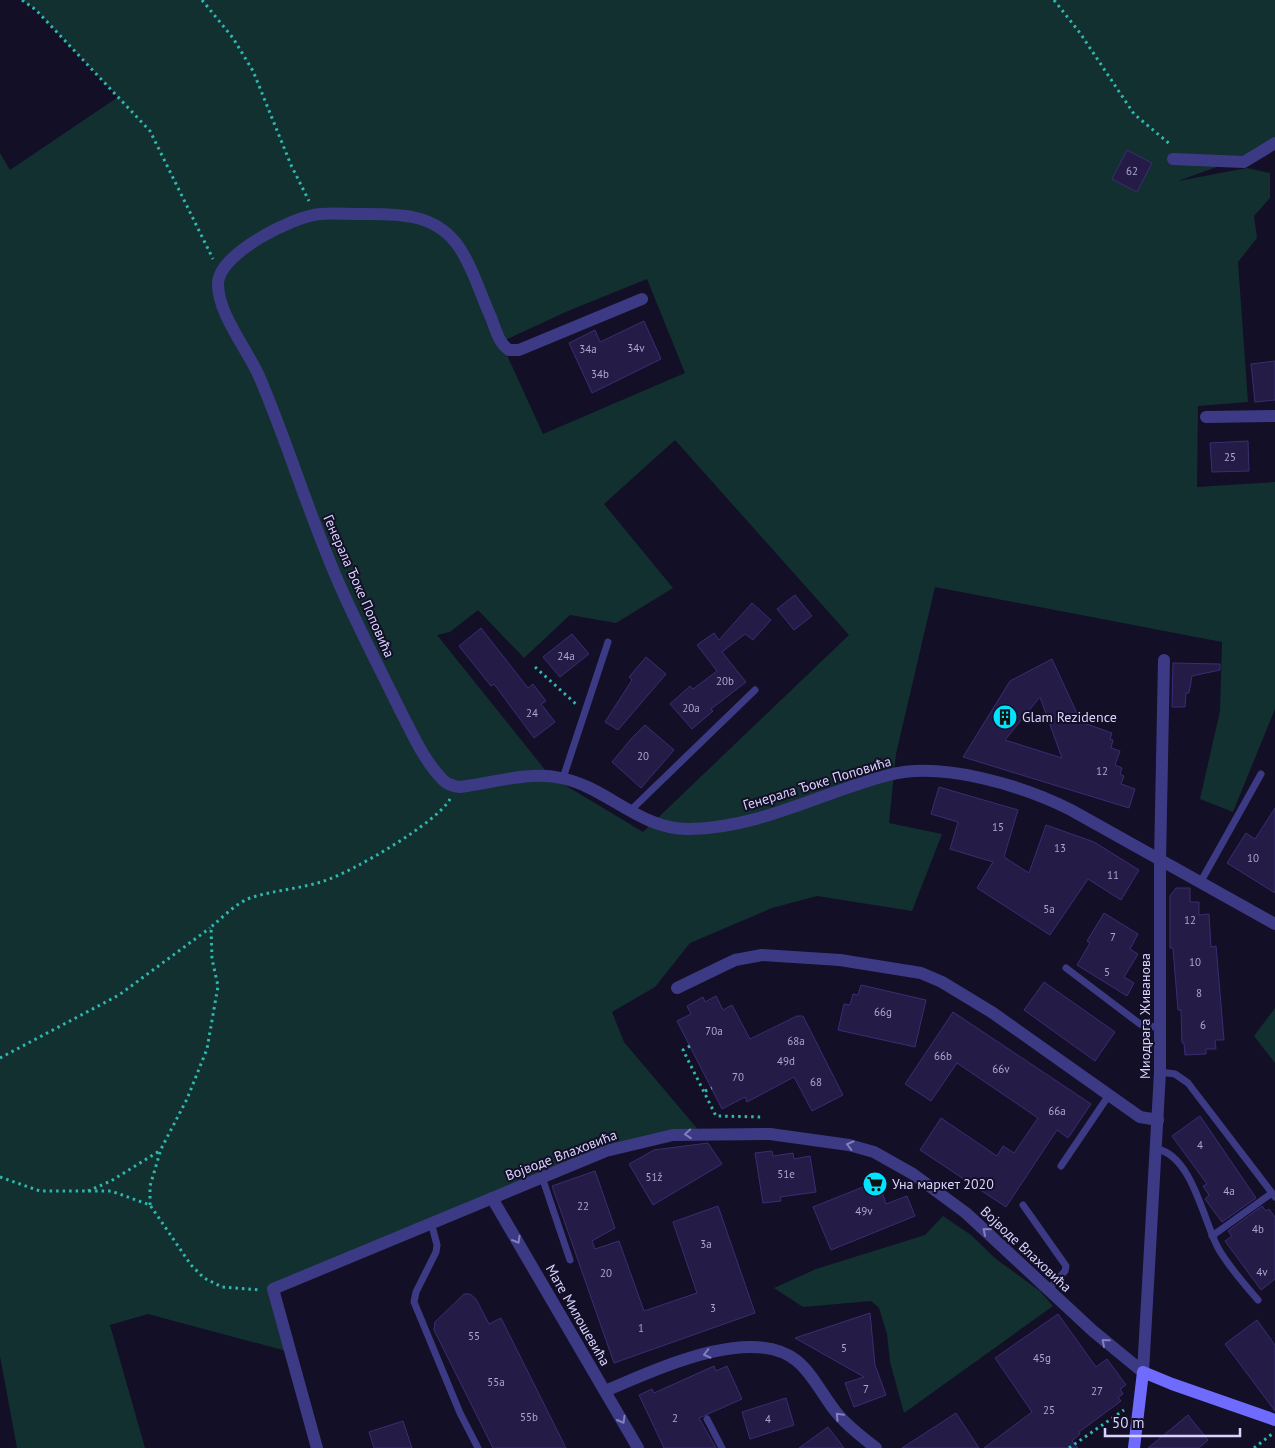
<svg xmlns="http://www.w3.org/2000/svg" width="1275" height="1448" font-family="'PT Sans',sans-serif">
<rect width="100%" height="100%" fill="#130f26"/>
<g fill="#12302f" fill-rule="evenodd">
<path d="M 22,0 L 1275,0 L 1275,143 L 1247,156 L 1178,181 L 1247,168 L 1270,173 L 1270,198 L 1254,216 L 1257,238 L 1238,262 L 1248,402 L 1198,406 L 1197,487 L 1275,482 L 1275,709 L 1233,812 L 1200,799 L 1220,711 L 1222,642 L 935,587 L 896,754 L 889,823 L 942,834 L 912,911 L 817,896 L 772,908 L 690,943 L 655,987 L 612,1012 L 624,1042 L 701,1133 L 645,1141 L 273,1289 L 290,1352 L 148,1314 L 110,1325 L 145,1448 L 17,1448 L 0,1356 L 0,153 L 10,170 L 118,97 L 36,10 ZM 647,279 L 685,373 L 543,434 L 501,342 L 568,311 ZM 675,440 L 849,635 L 643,832 L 550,776 L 437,635 L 450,632 L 478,610 L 524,658 L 570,615 L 616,623 L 673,588 L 604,504 Z"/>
<polygon points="1275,1008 1275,1063 1254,1036"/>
<polygon points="943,1216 971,1235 996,1259 1040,1291 1053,1306 904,1413 890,1362 887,1334 879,1308 871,1301 803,1307 774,1288 816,1269 925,1235"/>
</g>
<g fill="#241b47" stroke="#3b2d73" fill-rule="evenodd">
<polygon points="1127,150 1152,163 1137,192 1112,179"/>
<polygon points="644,321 661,359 592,393 569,343 595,330 600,342"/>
<polygon points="1275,361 1275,400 1255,402 1251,364"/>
<polygon points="1248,441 1249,471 1212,472 1210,443"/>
<polygon points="795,595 812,616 794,630 777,609"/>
<polygon points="752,603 771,620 753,640 745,634 722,652 746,682 711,709 713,711 692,729 670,704 690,686 693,689 717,671 697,645 714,633 719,640"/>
<polygon points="481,628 528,688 533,684 546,701 541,704 555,722 534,738 494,684 491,686 459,646"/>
<polygon points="572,634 589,654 560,677 543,657"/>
<polygon points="646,657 666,674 618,730 605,722 632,680 629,677"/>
<path d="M 1052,659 L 1081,722 L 1112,733 L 1110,739 L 1113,740 L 1111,748 L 1120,751 L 1115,765 L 1122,768 L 1120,774 L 1124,776 L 1121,784 L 1135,789 L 1129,808 L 963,757 L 1010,681 ZM 1040,697 L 1062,758 L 1005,740 Z"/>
<polygon points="1173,663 1220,664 1220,670 1192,676 1189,693 1186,693 1185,707 1172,707"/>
<polygon points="645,725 674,750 641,788 612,762 631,739"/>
<polygon points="939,787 1018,810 1004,857 1029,873 1046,825 1094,842 1139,870 1121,900 1088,879 1050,935 977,888 993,862 950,849 958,822 931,814"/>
<polygon points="1275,808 1275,893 1227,863 1246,833 1255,839"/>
<polygon points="1176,888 1190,888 1190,902 1199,902 1199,915 1209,914 1211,947 1216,946 1224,1040 1215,1040 1216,1049 1206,1049 1206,1054 1185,1055 1184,1043 1182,1043 1181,1010 1178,1010 1173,948 1170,948 1170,896"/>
<polygon points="1104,913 1138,934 1130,949 1138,954 1124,977 1134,983 1127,996 1077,965 1090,943 1087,941"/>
<polygon points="1044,982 1115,1032 1095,1061 1024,1010"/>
<polygon points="861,985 926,1000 915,1047 838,1030 844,1004 850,1005 853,994 858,995"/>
<polygon points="716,996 723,1010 732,1005 750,1039 797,1016 803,1016 843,1095 812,1111 794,1077 747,1102 745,1097 722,1109 677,1021 691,1014 687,1006 703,997 705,1002"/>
<polygon points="953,1012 1091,1104 1068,1138 1057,1130 1006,1207 920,1150 941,1118 997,1156 1003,1146 1014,1153 1038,1118 957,1063 931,1101 905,1084"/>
<polygon points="1200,1116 1256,1198 1222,1222 1205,1199 1209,1195 1203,1186 1207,1184 1172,1136"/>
<polygon points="708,1143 722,1164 653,1205 629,1164 654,1150"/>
<polygon points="772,1151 773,1156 793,1153 794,1159 810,1156 816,1192 780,1197 781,1201 763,1203 755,1153"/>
<polygon points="595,1171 615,1228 592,1241 595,1249 619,1241 644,1311 697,1293 673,1222 718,1206 755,1313 614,1363 552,1186"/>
<polygon points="878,1181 886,1204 907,1196 915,1216 831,1250 813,1207"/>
<polygon points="1262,1206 1266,1211 1269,1209 1275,1217 1275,1279 1261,1290 1225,1241 1232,1236 1228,1231"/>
<polygon points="464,1294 470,1294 476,1299 489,1324 501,1318 566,1448 493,1448 434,1330 435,1322"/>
<polygon points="870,1313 875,1365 886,1395 854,1407 845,1383 864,1377 795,1338"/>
<polygon points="1058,1314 1096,1367 1107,1359 1126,1385 1120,1389 1123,1394 1118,1397 1121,1401 1079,1432 1080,1434 1072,1441 1078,1448 984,1448 1032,1412 995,1358"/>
<polygon points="1257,1320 1275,1345 1275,1411 1225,1344"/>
<polygon points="714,1366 716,1371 727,1366 742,1399 699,1418 716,1448 664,1448 639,1395 652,1389 654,1393"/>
<polygon points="786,1398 794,1425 750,1439 742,1412"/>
<polygon points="956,1413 979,1448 902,1448"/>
<polygon points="1188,1415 1208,1440 1199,1448 1148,1448"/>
<polygon points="403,1421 412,1448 374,1448 369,1432"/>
<polygon points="828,1427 844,1448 799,1448"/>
</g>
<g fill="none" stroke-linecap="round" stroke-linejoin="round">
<g stroke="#2fb8b0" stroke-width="3" stroke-dasharray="2.5 4" stroke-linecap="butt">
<polyline points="22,0 36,10 150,131 213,259"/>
<polyline points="202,0 233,38 253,71 291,165 309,201"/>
<polyline points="1054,0 1080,33 1134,114 1171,145"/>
<polyline points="535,667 576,704"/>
<polyline points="690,1046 683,1050 716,1116 763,1117"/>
<polyline points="0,1058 119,995 210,928"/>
<polyline points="705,1091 712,1088"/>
<polyline points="0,1177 40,1191 111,1191 150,1205 191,1265 204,1278 222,1287 260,1290"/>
<polyline points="88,1191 111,1181 161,1150"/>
<path d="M 150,1205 L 150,1186 L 161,1149 L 187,1099 L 207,1049 L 218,986 L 212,959 L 211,927 C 223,917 235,904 250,898 C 274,890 300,889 324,881 C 352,872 437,823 450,799"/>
<polyline points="1069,1448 1124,1410"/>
<polyline points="1254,1448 1272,1434"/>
</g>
<g stroke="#3d3a85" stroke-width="7">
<polyline points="563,778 608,642"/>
<polyline points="631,810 755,690"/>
<polyline points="1200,883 1261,774"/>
<polyline points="1066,968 1140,1024 1160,1028"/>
<polyline points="1160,1072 1175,1074 1188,1083 1275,1197"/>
<path d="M 1157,1149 C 1192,1156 1203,1219 1218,1248 C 1229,1267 1244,1284 1258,1300"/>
<polyline points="1061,1166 1109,1095"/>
<polyline points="542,1177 570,1260"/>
<polyline points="1023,1205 1066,1266 1065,1271 1049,1289"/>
<polyline points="431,1222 437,1245 436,1252 416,1292 414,1302 460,1413 478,1448"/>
<polyline points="1212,1236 1272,1193"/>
<polyline points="707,1419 722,1448"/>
</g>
<g stroke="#3d3a85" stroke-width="12">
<polyline points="1173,159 1244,162 1275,143"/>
<path d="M 642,299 L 519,350 L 509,350 C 497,342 495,325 489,313 C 480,292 470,261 456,243 C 432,212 394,214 359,214 C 346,214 333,213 320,214 C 293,216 218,254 218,284 C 218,314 247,349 259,376 C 289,446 310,519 341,588 C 359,629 380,669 400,710 C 412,733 424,761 443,780 C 448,785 453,786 460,787 C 493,783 528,771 561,778 C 607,787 640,830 689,829 C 761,828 822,792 889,775 C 942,761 1024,786 1071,810 L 1275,924"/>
<polyline points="1206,417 1275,416"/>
<polyline points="677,988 735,960 762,955 840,960 921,973 942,982 993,1013 1140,1117 1158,1120"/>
<polyline points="492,1198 638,1448"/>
<path d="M 605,1391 C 651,1372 751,1323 797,1361 C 813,1374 823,1396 836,1412 C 847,1426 862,1437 876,1448"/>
<polyline points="317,1448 273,1289 606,1151 673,1135 770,1134 849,1145 874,1152 913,1174 966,1213 1093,1331 1143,1372 1160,1072 1160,861 1164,660"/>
</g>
<polyline stroke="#6f6bff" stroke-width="12" points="1134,1448 1143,1372 1172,1384 1275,1420"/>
</g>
<defs><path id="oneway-chevron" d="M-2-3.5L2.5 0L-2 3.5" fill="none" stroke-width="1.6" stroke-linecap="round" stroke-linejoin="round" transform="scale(1.25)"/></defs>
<g stroke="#837fbc">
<use href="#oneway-chevron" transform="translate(688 1134) rotate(176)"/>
<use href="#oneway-chevron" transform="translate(850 1145) rotate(-166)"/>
<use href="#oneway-chevron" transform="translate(986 1231) rotate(-139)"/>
<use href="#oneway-chevron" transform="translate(517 1240) rotate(60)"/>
<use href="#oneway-chevron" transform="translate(1105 1342) rotate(-139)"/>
<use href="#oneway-chevron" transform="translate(707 1354) rotate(166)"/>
<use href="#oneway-chevron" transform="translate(839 1416) rotate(-133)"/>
<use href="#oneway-chevron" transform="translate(622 1420) rotate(60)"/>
</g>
<defs>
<symbol id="building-disc" viewBox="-11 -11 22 22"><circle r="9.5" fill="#00e5ff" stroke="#130f26"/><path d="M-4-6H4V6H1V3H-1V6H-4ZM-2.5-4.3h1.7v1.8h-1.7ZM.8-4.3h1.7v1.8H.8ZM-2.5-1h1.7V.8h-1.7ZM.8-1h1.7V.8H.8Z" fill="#111"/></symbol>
<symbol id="supermarket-disc" viewBox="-11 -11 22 22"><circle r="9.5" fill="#00e5ff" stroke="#130f26"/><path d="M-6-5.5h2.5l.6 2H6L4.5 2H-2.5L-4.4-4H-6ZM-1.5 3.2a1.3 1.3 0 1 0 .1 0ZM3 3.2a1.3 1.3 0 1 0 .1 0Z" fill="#111"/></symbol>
</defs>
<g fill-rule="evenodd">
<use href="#building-disc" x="991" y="703" width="28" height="28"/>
<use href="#supermarket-disc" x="861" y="1170" width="28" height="28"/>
</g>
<g text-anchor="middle" stroke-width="4" stroke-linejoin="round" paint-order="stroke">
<g font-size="11" fill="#aca6d1">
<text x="1132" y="175">62</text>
<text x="636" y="352">34v</text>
<text x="588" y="353">34a</text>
<text x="600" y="378">34b</text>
<text x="1230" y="461">25</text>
<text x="566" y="660">24a</text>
<text x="725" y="685">20b</text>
<text x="691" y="712">20a</text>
<text x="532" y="717">24</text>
<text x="643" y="760">20</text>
<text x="1102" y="775">12</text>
<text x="998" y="831">15</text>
<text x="1060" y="852">13</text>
<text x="1253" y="862">10</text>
<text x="1113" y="879">11</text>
<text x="1049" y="913">5a</text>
<text x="1190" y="924">12</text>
<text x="1113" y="941">7</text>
<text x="1195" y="966">10</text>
<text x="1107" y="976">5</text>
<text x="1199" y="997">8</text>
<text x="883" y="1016">66g</text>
<text x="1203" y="1029">6</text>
<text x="714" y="1035">70a</text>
<text x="796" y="1045">68a</text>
<text x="943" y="1060">66b</text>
<text x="786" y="1065">49d</text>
<text x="1001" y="1073">66v</text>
<text x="738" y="1081">70</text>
<text x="816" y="1086">68</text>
<text x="1057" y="1115">66a</text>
<text x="1200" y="1149">4</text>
<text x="786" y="1178">51e</text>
<text x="654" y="1181">51ž</text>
<text x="1229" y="1195">4a</text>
<text x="583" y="1210">22</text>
<text x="864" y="1215">49v</text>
<text x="1258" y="1233">4b</text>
<text x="706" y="1248">3a</text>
<text x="1262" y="1276">4v</text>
<text x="606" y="1277">20</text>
<text x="713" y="1312">3</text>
<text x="641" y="1332">1</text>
<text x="474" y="1340">55</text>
<text x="844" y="1352">5</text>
<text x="1042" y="1362">45g</text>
<text x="496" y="1386">55a</text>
<text x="866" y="1393">7</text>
<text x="1097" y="1395">27</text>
<text x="1049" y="1414">25</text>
<text x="529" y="1421">55b</text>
<text x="675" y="1422">2</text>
<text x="768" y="1423">4</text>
</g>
<g font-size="14" fill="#d9d4ff" stroke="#130f26">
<text transform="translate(359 586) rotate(66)" y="5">Генерала Ђоке Поповића</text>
<text transform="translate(817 783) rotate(-17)" y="5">Генерала Ђоке Поповића</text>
<text transform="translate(1145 1016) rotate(-90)" y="5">Миодрага Живанова</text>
<text transform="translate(561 1155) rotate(-21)" y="5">Војводе Влаховића</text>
<text transform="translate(1026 1249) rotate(43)" y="5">Војводе Влаховића</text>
<text transform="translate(578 1315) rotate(60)" y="5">Мате Милошевића</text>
</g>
<g font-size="14" fill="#d9d4ff" stroke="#130f26" text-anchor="start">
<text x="1022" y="722">Glam Rezidence</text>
<text x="892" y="1189">Уна маркет 2020</text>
</g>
</g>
<path d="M1105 1428v8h135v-8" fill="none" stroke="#d9d4ff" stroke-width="2.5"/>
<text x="1112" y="1428" font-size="15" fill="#d9d4ff" stroke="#130f26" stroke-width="4" paint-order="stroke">50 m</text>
</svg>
